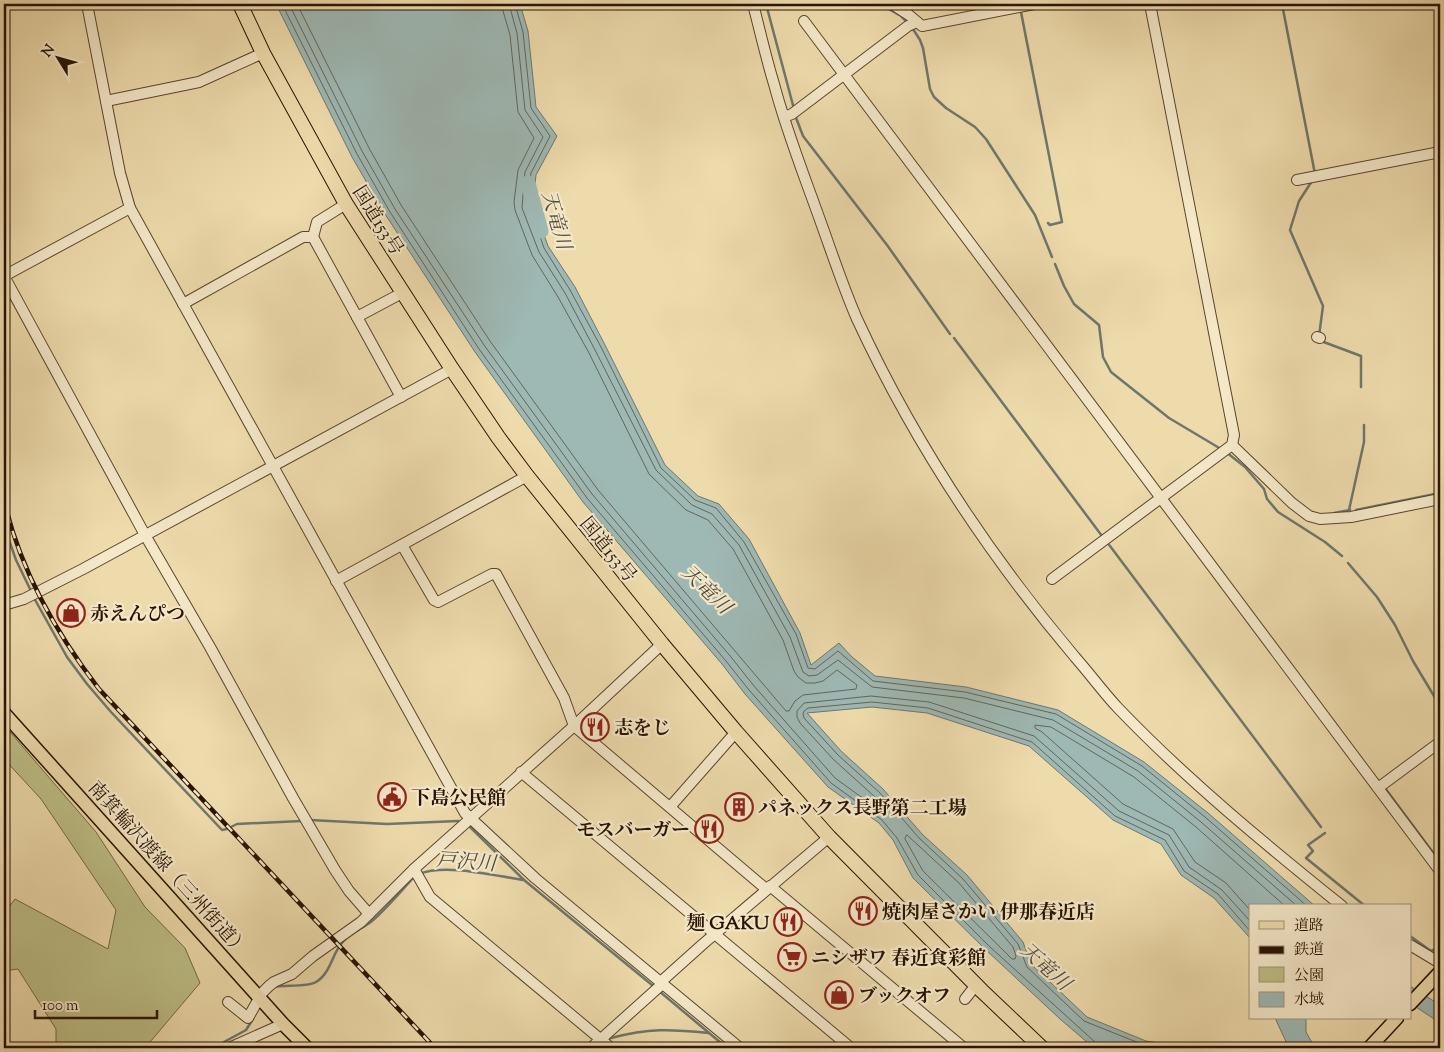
<svg xmlns="http://www.w3.org/2000/svg" width="1444" height="1052" font-family="'Sorts Mill Goudy','Noto Serif JP',serif">
<rect width="100%" height="100%" fill="#eedbac"/>
<filter id="stains"><feTurbulence type="fractalNoise" baseFrequency=".004" numOctaves="4"/><feColorMatrix values="0 0 0 0 .2 0 0 0 0 .09 0 0 0 0 .02 0 0 0 .5 -.17"/></filter>
<radialGradient id="worn" r=".72"><stop offset=".6" stop-color="#630" stop-opacity="0"/><stop offset="1" stop-color="#630" stop-opacity=".3"/></radialGradient>
<polygon fill="#bdbe86" stroke="#726844" points="4,725 96,832 145,907 185,948 200,983 150,1042 149,1048 56,1048 56,1029 18,969 4,971 4,913 15,899 108,949 116,910 41,799 4,759"/>
<g fill="#9eb8b4" stroke="#6f766c">
<polygon points="276,4 520,4 528,31 536,107 557,136 536,175 533,204 548,246 575,287 605,345 665,465 698,496 719,504 749,539 800,633 811,665 839,643 851,656 875,676 966,687 1058,710 1144,762 1208,813 1315,906 1250,906 1250,938 1214,898 1181,875 1161,844 1113,820 1029,746 927,713 872,707 807,713 841,751 883,789 922,834 967,875 1023,942 1031,964 1087,1017 1146,1041 1190,1048 1094,1048 1060,1019 985,949 913,878 893,840 879,823 828,787 745,694 722,664 583,502 475,352 385,214 352,157"/>
<polygon points="1410,986 1440,1005 1440,1023 1410,1003"/>
<polygon points="1275,1018 1306,1018 1306,1032 1315,1048 1289,1048"/>
</g>
<g fill="none" stroke-linecap="round" stroke-linejoin="round">
<g stroke="#63665a" stroke-width="1">
<polyline points="282,4 357,154 390,212 479,349 587,498 726,661 749,690 831,783 882,820 897,838 918,875 989,946 1095,1042 1097,1048"/>
<polyline points="289,4 362,151 395,209 484,345 592,494 731,657 754,686 835,778 879,810 883,809 883,806 875,797 833,759 800,723 797,717 797,711 804,703 871,696 929,702 1034,736 1119,811 1169,835 1189,867 1222,890 1250,921"/>
<polyline points="297,4 369,148 401,205 490,341 598,490 786,711 789,711 795,701 803,695 856,689 857,685 837,670 823,681 815,683 806,683 798,677 794,671 783,640 733,549 708,520 686,510 649,474 589,353 558,297 532,255 515,210 514,202 518,170 534,138 518,112 510,35 501,4"/>
<polyline points="509,4 517,33 525,110 543,137 525,172 522,208 539,252 565,293 595,350 656,470 692,505 712,514 739,545 790,637 803,672 809,676 817,675 838,660 872,687 964,698 1053,720 1138,771 1201,822 1297,906"/>
<polyline points="515,4 523,32 531,108 550,136 531,173 528,203 544,248 570,290 601,347 661,468 695,500 716,508 744,542 796,634 808,668 815,669 838,651 873,681 965,692 1056,714 1142,766 1205,817 1307,906"/>
<polygon points="907,835 959,883 1013,947 1016,956 1015,959 1012,959 923,871 905,839"/>
<polyline points="1250,910 1226,883 1195,862 1173,829 1123,804 1042,732 1035,728 1035,725 1051,727 1134,777 1196,827 1285,906"/>
<polyline points="1160,1048 1144,1045 1084,1021 1027,967 1018,944 963,879 919,838 880,793 838,755 804,718 803,714 804,711 808,708 872,702 928,708 1032,742 1115,816 1165,840 1184,871 1218,894 1250,931"/>
</g>
<g stroke="#6f766c" stroke-width="2.5">
<polyline points="766,4 794,109"/>
<polyline points="880,4 901,16 907,22"/>
<polyline points="1282,4 1315,174"/>
<polyline points="1021,12 1062,222 1050,225 1048,223"/>
<polyline points="913,29 920,40 923,48 930,89 934,97 946,108 975,127 986,139 1035,215 1052,257"/>
<polyline points="795,115 803,136 887,245 950,334"/>
<polyline points="1312,181 1299,201 1290,230 1323,306 1319,336"/>
<polyline points="1055,264 1064,286 1074,304 1099,325 1103,357 1111,372 1169,418 1221,449"/>
<polyline points="954,338 1102,536"/>
<polyline points="1321,341 1361,356 1361,387"/>
<polyline points="1226,452 1245,467 1264,489 1267,499 1278,512 1325,542 1342,556"/>
<polyline points="1349,510 1364,442 1364,425"/>
<polyline points="1356,510 1440,493"/>
<polyline points="1334,513 1350,510"/>
<polyline points="4,526 16,560 31,591"/>
<polyline points="1107,542 1321,827"/>
<polyline points="1348,563 1377,597 1395,625 1413,661 1440,706"/>
<polyline points="34,598 67,657 87,684 111,712 222,830 227,829 237,824 302,821"/>
<polyline points="1385,788 1440,862"/>
<polyline points="310,820 387,824 458,821"/>
<polyline points="469,826 524,880 652,985"/>
<polyline points="1325,833 1308,845 1313,851 1306,858 1365,906"/>
<path d="M 419,874 C 446,863 495,876 524,880"/>
<polyline points="1410,936 1431,951 1440,947"/>
<path d="M 274,987 C 285,985 308,987 316,982 C 330,974 332,955 341,944 C 348,934 362,929 372,921 C 387,908 401,891 414,877"/>
<polyline points="659,991 727,1048"/>
<path d="M 607,1040 L 611,1038 C 649,1028 670,1029 709,1033"/>
<polyline points="213,1048 246,1030 253,1019"/>
</g>
<polyline stroke="#9eb8b4" stroke-width="15" points="528,183 541,231"/>
<defs>
<g id="minor">
<polyline points="87,4 120,173 130,208 465,813 535,878 740,1048"/>
<path d="M 753,4 C 760,31 766,58 774,84 C 786,130 804,175 820,220 C 832,253 843,287 857,319 C 913,440 989,555 1075,657 C 1090,674 1103,692 1118,708 C 1187,780 1265,844 1342,906"/>
<polyline points="892,4 909,15 922,26 1034,4"/>
<polyline points="804,21 1440,871"/>
<polyline points="106,101 199,82 263,53"/>
<polyline points="784,117 792,114 908,26 917,22"/>
<polyline points="1297,180 1440,152"/>
<polyline points="130,208 4,276 145,535 210,647 293,798 335,870 349,891 369,914"/>
<polyline points="313,237 357,317 402,293"/>
<polyline points="183,304 303,237 313,237 317,222 346,204"/>
<polyline points="357,317 401,397"/>
<polyline points="1317,337 1320,338"/>
<polyline points="1232,445 1292,503 1309,516 1320,519 1351,517 1440,499"/>
<polyline points="402,545 434,600 438,602 492,574 496,574 564,698 574,726 766,889"/>
<polyline points="1052,579 1232,445 1234,435 1150,4"/>
<polyline points="336,581 527,476"/>
<polyline points="4,605 24,599 83,569 452,369"/>
<polyline points="521,772 851,1048"/>
<polyline points="1378,788 1440,742"/>
<polyline points="670,807 736,732"/>
<polyline points="414,869 430,897 611,1048"/>
<polyline points="770,886 964,1048"/>
<polyline points="1410,945 1440,963"/>
<polyline points="965,999 976,985"/>
<polyline points="228,1002 248,1018 262,993 269,986 274,982 292,974 313,956 361,922 414,869 574,726 662,644"/>
<polyline points="229,1048 283,1024"/>
<polyline points="591,1048 659,987 664,979 703,944 829,837"/>
</g>
<g id="major">
<polyline points="4,713 283,1024 307,1048"/>
<polyline points="1410,1004 1440,972"/>
<polyline points="1369,1048 1397,1018"/>
</g>
<polyline id="highway" points="240,4 263,53 346,204 452,369 498,437 527,476 662,644 736,732 829,837 982,991 1042,1048"/>
</defs>
<use href="#minor" stroke="#5a452c" stroke-width="12"/>
<use href="#major" stroke="#281301" stroke-width="15"/>
<use href="#highway" stroke="#281301" stroke-width="16"/>
<use href="#minor" stroke="#f4e8c9" stroke-width="10"/>
<use href="#major" stroke="#eedbac" stroke-width="12"/>
<use href="#highway" stroke="#eedbac" stroke-width="14"/>
<defs>
<path id="rail" d="M 4,500 C 20,570 56,633 99,689 L 435,1048"/>
</defs>
<use href="#rail" stroke="#281301" stroke-width="4.5"/>
<use href="#rail" stroke="#f4e8c9" stroke-width="2.5" stroke-dasharray="8" stroke-linecap="butt"/>
</g>
<defs>
<symbol id="shop-ring" viewBox="-11 -11 22 22"><circle r="9.5" fill="#f4e8c9" stroke="#8f2418" stroke-width="1.5"/><path d="M-5-2.5h2.3a2.7 3.5 0 0 1 5.4 0H5L5.5 6h-11ZM-1.5-2.5h3a1.5 2.3 0 0 0-3 0Z" fill="#8f2418"/></symbol>
<symbol id="restaurant-ring" viewBox="-11 -11 22 22"><circle r="9.5" fill="#f4e8c9" stroke="#8f2418" stroke-width="1.5"/><path d="M-5-6h1v4h1v-4h1v4h1v-4h1v5L-1.5 .5V6h-2V.5L-5-1ZM5-6V6H3V1.5H1.5Q1.5-4 5-6Z" fill="#8f2418"/></symbol>
<symbol id="civic-ring" viewBox="-11 -11 22 22"><circle r="9.5" fill="#f4e8c9" stroke="#8f2418" stroke-width="1.5"/><path d="M-.6-6.5H3V-4.5H.6V-3L4-1V1h2V6H-6V1h2V-1L-.6-3ZM-1.2 2.5V6h2.4V2.5Z" fill="#8f2418"/></symbol>
<symbol id="building-ring" viewBox="-11 -11 22 22"><circle r="9.5" fill="#f4e8c9" stroke="#8f2418" stroke-width="1.5"/><path d="M-4-6H4V6H1V3H-1V6H-4ZM-2.5-4.3h1.7v1.8h-1.7ZM.8-4.3h1.7v1.8H.8ZM-2.5-1h1.7V.8h-1.7ZM.8-1h1.7V.8H.8Z" fill="#8f2418"/></symbol>
<symbol id="supermarket-ring" viewBox="-11 -11 22 22"><circle r="9.5" fill="#f4e8c9" stroke="#8f2418" stroke-width="1.5"/><path d="M-6-5.5h2.5l.6 2H6L4.5 2H-2.5L-4.4-4H-6ZM-1.5 3.2a1.3 1.3 0 1 0 .1 0ZM3 3.2a1.3 1.3 0 1 0 .1 0Z" fill="#8f2418"/></symbol>
</defs>
<g fill-rule="evenodd">
<use href="#shop-ring" x="55" y="597" width="32" height="32"/>
<use href="#restaurant-ring" x="579" y="711" width="32" height="32"/>
<use href="#civic-ring" x="376" y="781" width="32" height="32"/>
<use href="#building-ring" x="723" y="791" width="32" height="32"/>
<use href="#restaurant-ring" x="693" y="813" width="32" height="32"/>
<use href="#restaurant-ring" x="847" y="895" width="32" height="32"/>
<use href="#restaurant-ring" x="772" y="906" width="32" height="32"/>
<use href="#supermarket-ring" x="776" y="941" width="32" height="32"/>
<use href="#shop-ring" x="823" y="979" width="32" height="32"/>
</g>
<g text-anchor="middle" stroke-width="4.5" stroke-linejoin="round" paint-order="stroke">
<g font-size="19" fill="#281301" stroke="#f4e8c9">
<text transform="translate(379 220) rotate(58)" y="7">国道153号</text>
<text transform="translate(609 549) rotate(51)" y="7">国道153号</text>
<text transform="translate(169 868) rotate(48)" y="7">南箕輪沢渡線（三州街道）</text>
</g>
<g font-size="19" font-weight="bold" fill="#281301" stroke="#f4e8c9" text-anchor="start">
<text x="90" y="620">赤えんぴつ</text>
<text x="614" y="734">志をじ</text>
<text x="411" y="804">下島公民館</text>
<text x="758" y="814">パネックス長野第二工場</text>
<text x="690" y="836" text-anchor="end">モスバーガー</text>
<text x="882" y="918">焼肉屋さかい 伊那春近店</text>
<text x="769" y="929" text-anchor="end">麺 GAKU</text>
<text x="811" y="964">ニシザワ 春近食彩館</text>
<text x="858" y="1002">ブックオフ</text>
</g>
<g font-size="20" font-style="italic" fill="#514d40" stroke="#f4e8c9">
<text transform="translate(557 220) rotate(74)" y="7">天竜川</text>
<text transform="translate(707 589) rotate(44)" y="7">天竜川</text>
<text transform="translate(466 861) rotate(4)" y="7">戸沢川</text>
<text transform="translate(1046 966) rotate(42)" y="7">天竜川</text>
</g>
</g>
<rect width="1444" height="1052" fill="none" stroke="#eedbac" stroke-width="20"/>
<rect x="5" y="5" width="1434" height="1042" fill="none" stroke="#281301" stroke-width="2.5"/>
<rect x="10" y="10" width="1424" height="1032" fill="none" stroke="#281301"/>
<rect x="1249" y="904" width="162" height="115" fill="#f4e8c9" stroke="#a29379"/>
<rect x="1259" y="921" width="25" height="8" fill="#eedbac" stroke="#a29379"/>
<text x="1294" y="930" font-size="15" fill="#281301">道路</text>
<rect x="1259" y="946" width="25" height="8" fill="#281301" stroke="#a29379"/>
<text x="1294" y="954" font-size="15" fill="#281301">鉄道</text>
<rect x="1259" y="967" width="25" height="15" fill="#bdbe86" stroke="#a29379"/>
<text x="1294" y="980" font-size="15" fill="#281301">公園</text>
<rect x="1259" y="992" width="25" height="15" fill="#9eb8b4" stroke="#a29379"/>
<text x="1294" y="1004" font-size="15" fill="#281301">水域</text>
<g transform="translate(58 58) rotate(307)" stroke="#f4e8c9" stroke-width="4" paint-order="stroke">
<path d="M0-4L9 19L0 12L-9 19Z" fill="#281301"/>
<text y="-8" font-size="14" font-weight="bold" text-anchor="middle" fill="#281301">N</text>
</g>
<path d="M35 1010v8h122v-8" fill="none" stroke="#281301" stroke-width="2.5"/>
<text x="42" y="1010" font-size="15" fill="#281301" stroke="#f4e8c9" stroke-width="4" paint-order="stroke">100 m</text>
<rect width="100%" height="100%" filter="url(#stains)"/>
<rect width="100%" height="100%" fill="url(#worn)"/>
</svg>
